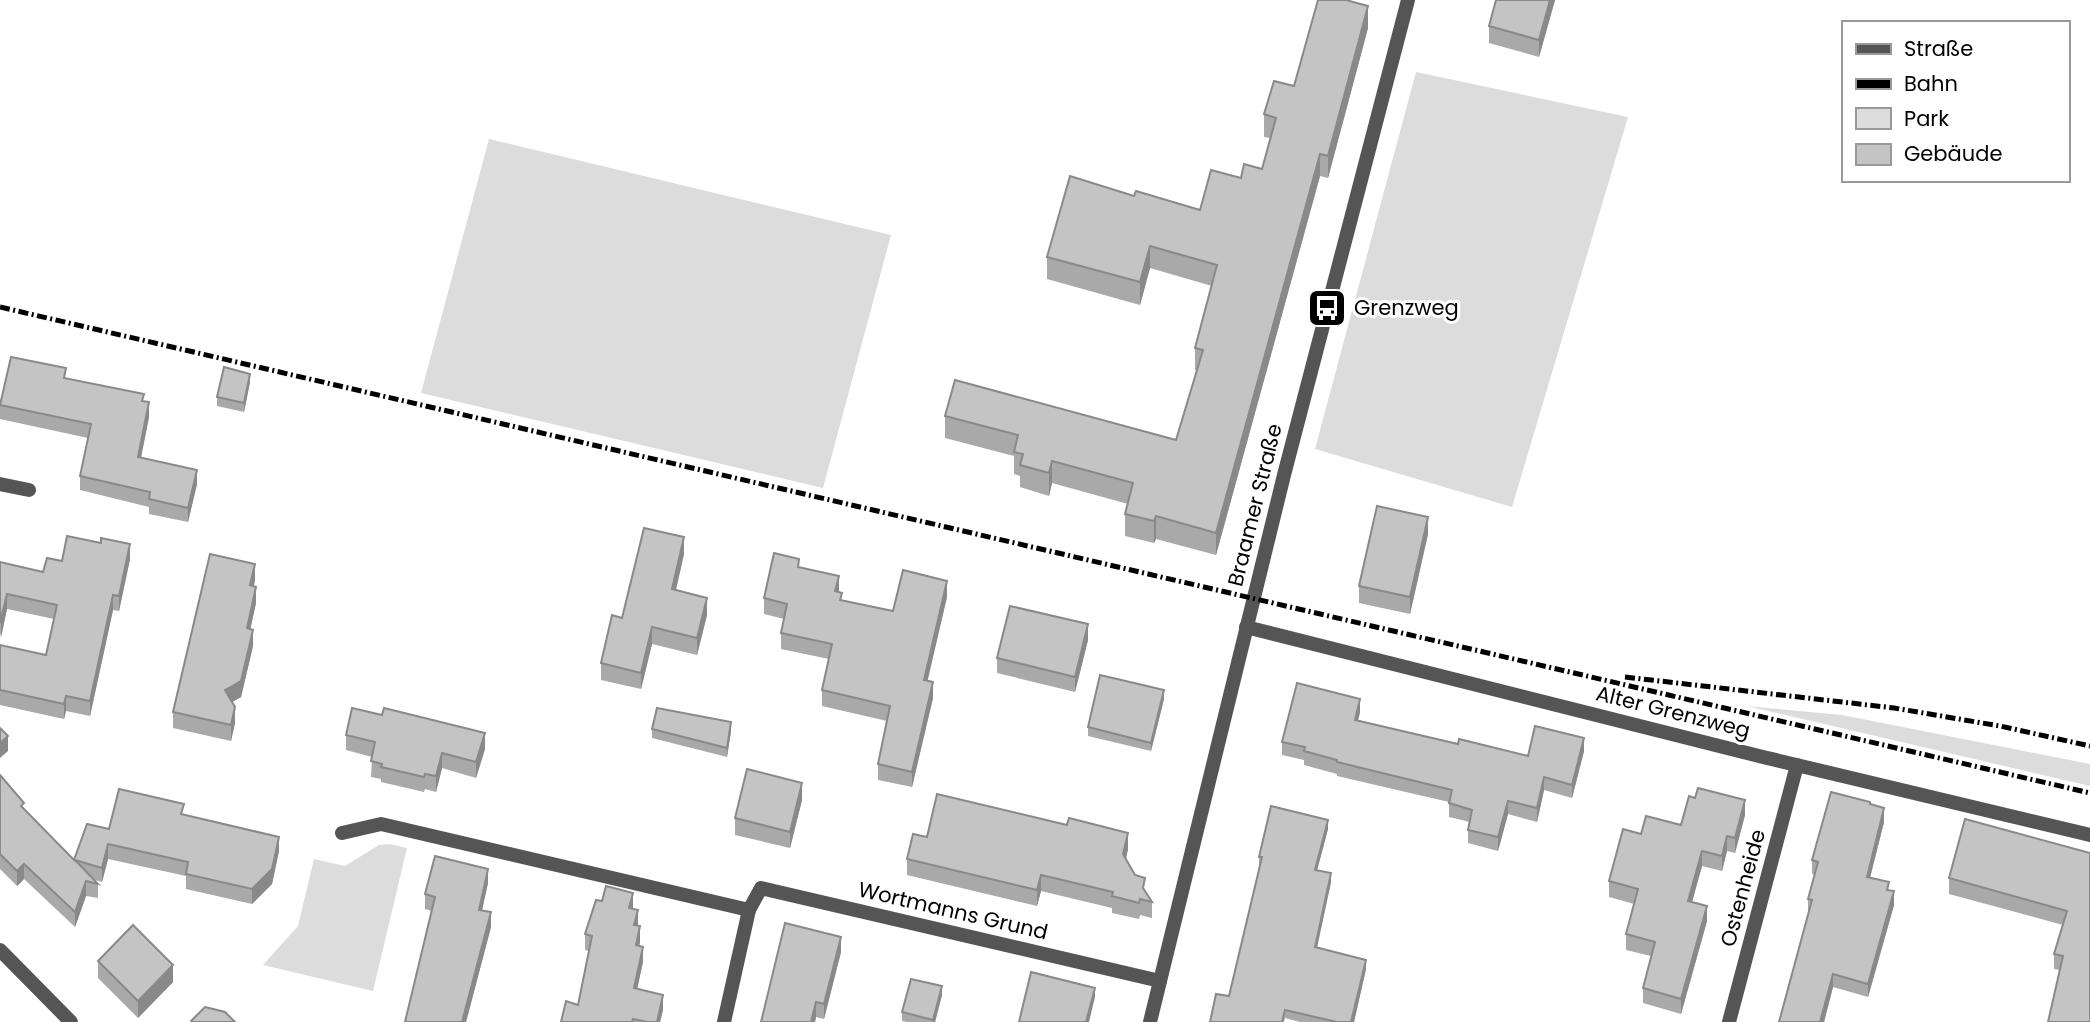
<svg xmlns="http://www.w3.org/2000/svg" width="2090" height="1022" font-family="Poppins,sans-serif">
<rect width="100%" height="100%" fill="#fff"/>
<g fill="#dcdcdc">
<polygon points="1416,72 1628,117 1512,507 1315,449"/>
<polygon points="489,139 891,235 823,488 421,393"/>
<polygon points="1747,706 1842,715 2090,764 2090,786"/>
<polygon points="390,844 407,848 373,991 263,965 298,926 314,859 345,866 379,845"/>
</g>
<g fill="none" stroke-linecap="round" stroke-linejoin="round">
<g stroke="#555" stroke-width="14">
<polyline points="0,484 29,490"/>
<polyline points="1246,627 1763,757 2090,835"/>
<polyline points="342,833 381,824 749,910 761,888 1160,981"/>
<polyline points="0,950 71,1022"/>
<polyline points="724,1022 749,910"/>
<polyline points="1729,1022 1797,765"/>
</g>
<polyline stroke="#555" stroke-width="14" points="1150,1022 1284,475 1408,0"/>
<g stroke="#000" stroke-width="5" stroke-dasharray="10 3.5 2 3.5" stroke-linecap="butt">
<polyline points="0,307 2090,793"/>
<polyline points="1625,677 1894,708 2000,726 2090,746"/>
</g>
</g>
<g fill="#a9a9a9">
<polygon points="1555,0 1539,57 1489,43 1489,26"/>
<polygon points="1368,28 1328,178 1320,176 1216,555 1156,539 1154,543 1125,536 1125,514 1128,504 1052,483 1049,496 1020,487 1020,476 1014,474 1014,456 945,438 945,416 1176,440 1197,370 1195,370 1195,348 1212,286 1150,268 1140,305 1047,279 1047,257 1134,196 1200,210 1241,178 1262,169 1270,138 1264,137 1264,114 1294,86"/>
<polygon points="66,378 144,401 149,417 141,458 197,484 188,522 149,514 149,507 80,490 80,476 88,438 0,419 0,405"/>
<polygon points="250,382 244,412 217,406 217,397"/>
<polygon points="1428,534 1410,614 1359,603 1359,586"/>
<polygon points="684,554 676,590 707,615 697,655 652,644 641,689 601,680 601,663 622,618"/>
<polygon points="130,559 119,611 113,610 90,716 66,711 64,719 0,705 0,645 46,655 54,619 7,609 0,637 0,562 43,572 62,561"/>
<polygon points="799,567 839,592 842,600 893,611 947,597 927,681 933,698 912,787 878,780 878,764 887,721 822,706 822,690 829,659 781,649 781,633 784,619 764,614 764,598"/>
<polygon points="255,580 254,586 256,603 250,629 253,646 241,697 232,702 235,723 231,741 173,728 173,712"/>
<polygon points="1088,640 1075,692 997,673 997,658"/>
<polygon points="1164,699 1151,751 1088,736 1088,727"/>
<polygon points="1360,712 1358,720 1458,744 1528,756 1584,751 1572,798 1544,790 1537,822 1508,814 1498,851 1468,843 1468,830 1470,822 1449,817 1449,802 1337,776 1337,774 1304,765 1304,760 1282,755 1282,742"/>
<polygon points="652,729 731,731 727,757 652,738"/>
<polygon points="346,735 485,749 476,778 442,768 436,792 425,789 424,792 381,782 381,779 371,777 372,757 346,750"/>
<polygon points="0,775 24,809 74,860 109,829 184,815 279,851 272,884 252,904 186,889 186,876 108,859 102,882 95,880 98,884 98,898 86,896 75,927 24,879 17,886 0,869"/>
<polygon points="802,800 790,848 735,835 735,818"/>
<polygon points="1870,804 1884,822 1870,877 1889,890 1894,905 1868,997 1833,987 1824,1022 1779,1022 1808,913 1808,899 1815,875 1812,874 1812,860"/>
<polygon points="1745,815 1735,853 1727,851 1722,871 1702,866 1692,902 1707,921 1681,1014 1643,1003 1643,988 1651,956 1626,950 1626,934 1634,904 1609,897 1609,881 1641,834 1681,825"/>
<polygon points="1328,829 1317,870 1331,882 1317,948 1366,969 1354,1022 1300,1022 1285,1018 1284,1022 1210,1022 1229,996 1260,866 1259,865 1259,857"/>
<polygon points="927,837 1128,849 1126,859 1152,902 1152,918 1140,915 1139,919 1112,913 1112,908 1041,891 1037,906 907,875 907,859"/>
<polygon points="2090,853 2060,970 2054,969 2054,954 2063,925 1949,894 1949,878"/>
<polygon points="488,883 482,910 491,927 466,1022 405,1022 432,911 425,909 425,894"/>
<polygon points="633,909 638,925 640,942 639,946 643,962 637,989 663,1010 660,1022 561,1022 578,1005 589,951 585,950 585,934"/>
<polygon points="841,952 824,1019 816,1017 815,1022 761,1022"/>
<polygon points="98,961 173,982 138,1018 98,978"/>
<polygon points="942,995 935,1022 907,1022 902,1021 902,1012"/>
</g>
<g fill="#898989">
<polygon points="1550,0 1555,0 1539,57 1539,40"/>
<polygon points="1368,6 1368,28 1328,178 1328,156"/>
<polygon points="1320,154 1320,176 1216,555 1216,533"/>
<polygon points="1150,246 1150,268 1140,305 1140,282"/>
<polygon points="250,374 250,382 244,412 244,403"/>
<polygon points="149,402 149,417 138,472 138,457"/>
<polygon points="1052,461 1052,483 1049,496 1049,473"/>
<polygon points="197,470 197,484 188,522 188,508"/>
<polygon points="1156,516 1156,539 1154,543 1154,521"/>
<polygon points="1428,517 1428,534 1410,614 1410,597"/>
<polygon points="684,537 684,554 672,606 672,589"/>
<polygon points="130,544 130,559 119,611 119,596"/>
<polygon points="255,564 255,580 250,601 250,585"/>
<polygon points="839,576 839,592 835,591"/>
<polygon points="947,581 947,597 924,696 924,680"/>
<polygon points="256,587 256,603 247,645 247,628"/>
<polygon points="7,594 7,609 1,638 1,623"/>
<polygon points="113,595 113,610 90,716 90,701"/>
<polygon points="707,598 707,615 697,655 697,638"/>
<polygon points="1088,624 1088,640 1075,692 1075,677"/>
<polygon points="652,627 652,644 641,689 641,673"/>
<polygon points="253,630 253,646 241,697 225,706 225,690"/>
<polygon points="933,682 933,698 912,787 912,772"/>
<polygon points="1164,690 1164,699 1151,751 1151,743"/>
<polygon points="66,696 66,711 64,719 64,704"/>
<polygon points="1360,699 1360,712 1355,733 1355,720"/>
<polygon points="235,707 235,723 231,741 231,725"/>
<polygon points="731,722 731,731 727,757 727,748"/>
<polygon points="485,733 485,749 476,778 476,762"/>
<polygon points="8,736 8,751 0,758 0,743"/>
<polygon points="1584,738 1584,751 1572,798 1572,785"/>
<polygon points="442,753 442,768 436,792 436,776"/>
<polygon points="1544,777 1544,790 1537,822 1537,808"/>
<polygon points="802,783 802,800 790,848 790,832"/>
<polygon points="1745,800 1745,815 1735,853 1735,838"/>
<polygon points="1508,801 1508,814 1498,851 1498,837"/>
<polygon points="1884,808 1884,822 1867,890 1867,877"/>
<polygon points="1328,820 1328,829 1315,878 1315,870"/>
<polygon points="1128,833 1128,849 1123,871 1123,854"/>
<polygon points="1727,836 1727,851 1722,871 1722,856"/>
<polygon points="279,837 279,851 272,884 252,904 252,889"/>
<polygon points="108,844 108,859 102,882 102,868"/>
<polygon points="1702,851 1702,866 1688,916 1688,901"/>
<polygon points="24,864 24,879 17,886 17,871"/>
<polygon points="488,869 488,883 479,924 479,910"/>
<polygon points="1331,873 1331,882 1315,956 1315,947"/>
<polygon points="1041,875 1041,891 1037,906 1037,890"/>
<polygon points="86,881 86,896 75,927 75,912"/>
<polygon points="1894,891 1894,905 1868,997 1868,984"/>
<polygon points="633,893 633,908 629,908"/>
<polygon points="1707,906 1707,921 1681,1014 1681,999"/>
<polygon points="638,910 638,926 634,925"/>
<polygon points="491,912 491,927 466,1022 462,1022"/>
<polygon points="640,926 640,942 636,961 636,945"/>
<polygon points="841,937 841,952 824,1019 824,1004"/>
<polygon points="643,947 643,962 634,1003 634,988"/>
<polygon points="1366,960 1366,969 1354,1022 1351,1022"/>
<polygon points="173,965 173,982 138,1018 138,1001"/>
<polygon points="1833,974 1833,987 1824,1022 1820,1022"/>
<polygon points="942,986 942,995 935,1022 933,1022"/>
<polygon points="1095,988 1095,997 1089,1022 1086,1022"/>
<polygon points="663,995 663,1010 660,1022 657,1022"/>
<polygon points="816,1002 816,1017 815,1022 811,1022"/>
</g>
<g fill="#c4c4c4" stroke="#898989" stroke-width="2">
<polygon points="1318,0 1346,0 1368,6 1328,156 1320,154 1216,533 1156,516 1154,521 1125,514 1133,483 1052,461 1049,473 1020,465 1023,454 1014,452 1018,435 945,416 955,380 1176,440 1203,350 1195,348 1217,265 1150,246 1140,282 1047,257 1070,176 1134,196 1136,191 1200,210 1211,170 1241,178 1244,164 1262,169 1276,118 1264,114 1274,81 1294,86"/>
<polygon points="1496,0 1550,0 1539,40 1489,26"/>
<polygon points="11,357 66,368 64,378 144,394 142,401 149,402 138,457 197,470 188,508 149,499 150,492 80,476 91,424 0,405"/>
<polygon points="224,367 250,374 244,403 217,397"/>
<polygon points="1377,506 1428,517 1410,597 1359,586"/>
<polygon points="644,528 684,537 672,589 707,598 697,638 652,627 641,673 601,663 612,615 622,618"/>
<polygon points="67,536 101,543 101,538 130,544 119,596 113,595 90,701 66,696 64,704 0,690 0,645 46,655 57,605 7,594 0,623 0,562 43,572 47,558 62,561"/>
<polygon points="774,553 799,559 798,567 839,576 835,591 842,593 840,600 893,611 903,570 947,581 924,680 933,682 912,772 878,764 890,706 822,690 832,644 781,633 787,604 764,598"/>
<polygon points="210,554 255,564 250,585 256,587 247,628 253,630 241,681 225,690 235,707 231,725 173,712"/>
<polygon points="1010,606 1088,624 1075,677 997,658"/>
<polygon points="1100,675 1164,690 1151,743 1088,727"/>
<polygon points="1297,683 1360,699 1355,720 1458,744 1459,739 1528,756 1535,726 1584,738 1572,785 1544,777 1537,808 1508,801 1498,837 1468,830 1472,810 1449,803 1452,790 1337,762 1337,760 1304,751 1305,747 1282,742"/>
<polygon points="352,708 382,715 384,708 485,733 476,762 442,753 436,776 425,774 424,777 381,767 382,764 371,761 375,742 346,735"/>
<polygon points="657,708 731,722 727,748 652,729"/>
<polygon points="0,728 8,736 0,743"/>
<polygon points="747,769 802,783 790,832 735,818"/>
<polygon points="0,775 24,803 21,806 74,860 87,824 109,829 119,789 184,804 181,814 279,837 272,869 252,889 186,874 188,862 108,844 102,868 75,860 98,884 86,881 75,912 24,864 17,871 0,854"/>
<polygon points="1698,788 1745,800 1735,838 1727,836 1722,856 1702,851 1688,901 1707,906 1681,999 1643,988 1655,942 1626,934 1638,889 1609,881 1623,829 1641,834 1646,816 1681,825 1689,796 1695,798"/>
<polygon points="1831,792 1870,802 1870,804 1884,808 1867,877 1889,882 1887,890 1894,891 1868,984 1833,974 1820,1022 1779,1022 1812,900 1808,899 1818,862 1812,860"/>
<polygon points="937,794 1067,825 1069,818 1128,833 1123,854 1135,875 1145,878 1143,888 1152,902 1140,899 1139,903 1112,896 1113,892 1041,875 1037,890 907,859 913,834 927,837"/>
<polygon points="1271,806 1328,820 1315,870 1331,873 1315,947 1366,960 1351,1022 1337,1022 1285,1010 1282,1022 1210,1022 1216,994 1229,996 1262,857 1259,857"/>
<polygon points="1965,819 2090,853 2090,1022 2048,1022 2063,956 2054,954 2067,911 1949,878"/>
<polygon points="435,856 488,869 479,910 491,912 462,1022 405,1022 435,897 425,894"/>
<polygon points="606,886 633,893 629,908 638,910 634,925 640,926 636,945 643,947 634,988 663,995 657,1022 647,1022 633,1019 632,1022 561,1022 566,1001 578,1005 592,936 585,934 596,900 602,901"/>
<polygon points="785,923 841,937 824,1004 816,1002 811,1022 761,1022"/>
<polygon points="133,925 173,965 138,1001 98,961"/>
<polygon points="1031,972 1095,988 1086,1022 1019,1022"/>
<polygon points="911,979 942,986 933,1020 902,1012"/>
<polygon points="205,1007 225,1012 235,1022 192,1022 191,1021"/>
</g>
<defs>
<symbol id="bus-square" viewBox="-11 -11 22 22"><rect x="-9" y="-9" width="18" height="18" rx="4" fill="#000" stroke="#fff"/><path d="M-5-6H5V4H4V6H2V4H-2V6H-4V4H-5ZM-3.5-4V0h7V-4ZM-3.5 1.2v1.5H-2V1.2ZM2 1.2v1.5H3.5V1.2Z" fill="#fff"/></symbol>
</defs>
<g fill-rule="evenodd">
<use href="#bus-square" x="1305" y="286" width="44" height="44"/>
</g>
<g text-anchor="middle" stroke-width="6" stroke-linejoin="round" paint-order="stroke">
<g font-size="21" fill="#000" stroke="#fff" text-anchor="start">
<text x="1354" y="315">Grenzweg</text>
</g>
<g font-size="21" fill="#000" stroke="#fff">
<text transform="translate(1255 505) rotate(-76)" y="7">Braamer Straße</text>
<text transform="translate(1673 712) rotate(14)" y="7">Alter Grenzweg</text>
<text transform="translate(1743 888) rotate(-75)" y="7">Ostenheide</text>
<text transform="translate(953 911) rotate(13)" y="7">Wortmanns Grund</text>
</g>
</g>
<rect x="1842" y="21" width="228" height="161" fill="#ffffff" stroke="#999999" stroke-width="2"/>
<rect x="1856" y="44" width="35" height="10" fill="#555555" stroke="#999999" stroke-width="2"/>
<text x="1904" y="56" font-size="21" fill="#000000">Straße</text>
<rect x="1856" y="79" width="35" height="10" fill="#000000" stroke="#999999" stroke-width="2"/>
<text x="1904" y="91" font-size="21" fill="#000000">Bahn</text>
<rect x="1856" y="108" width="35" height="21" fill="#dcdcdc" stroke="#999999" stroke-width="2"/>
<text x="1904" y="126" font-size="21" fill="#000000">Park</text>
<rect x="1856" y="144" width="35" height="21" fill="#c4c4c4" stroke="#999999" stroke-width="2"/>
<text x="1904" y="161" font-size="21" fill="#000000">Gebäude</text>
</svg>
